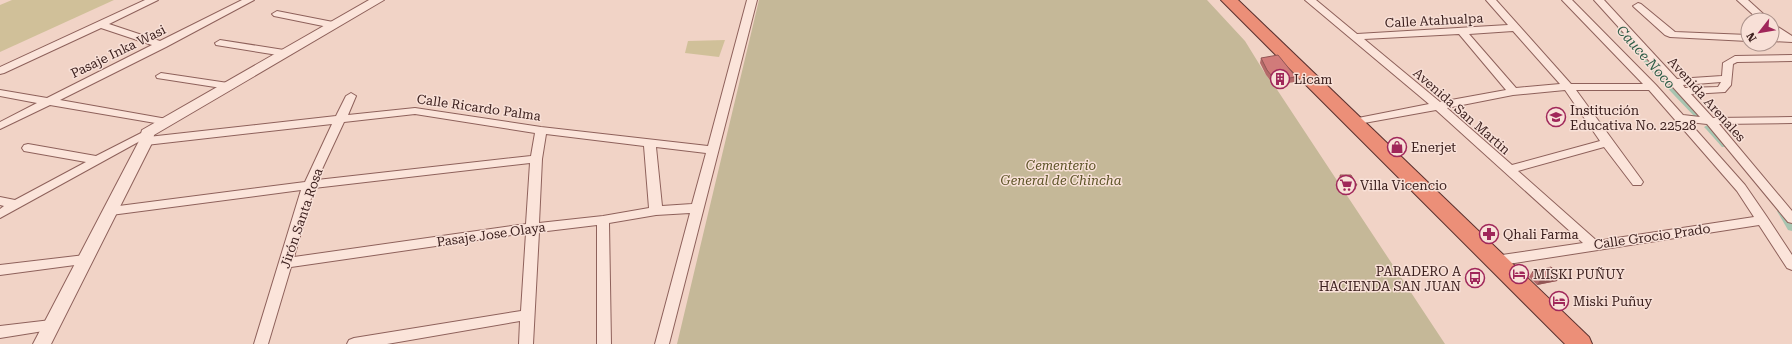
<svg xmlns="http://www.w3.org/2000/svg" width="1792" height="344" font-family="'Roboto Serif',serif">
<rect width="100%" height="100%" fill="#f1d3c6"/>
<g fill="#d0c099">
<polygon points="12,0 114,0 0,52 0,5"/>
<polygon points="725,40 719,57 685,53 688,41"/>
</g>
<polygon fill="#c5b898" points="759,0 1207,0 1245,41 1266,75 1274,85 1445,344 677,344"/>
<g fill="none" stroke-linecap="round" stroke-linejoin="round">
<g fill="#a8c4b0" fill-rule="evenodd">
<polygon points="1617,26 1623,26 1660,70 1700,112 1702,114 1700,116 1694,116 1654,74 1617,30"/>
<polygon points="1709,124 1712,125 1728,143 1730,145 1728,147 1722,147 1706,129 1704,127"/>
<polygon points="1782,207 1786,209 1792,218 1792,231 1788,230 1777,211"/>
</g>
<defs>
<g id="minor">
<polygon points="145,0 158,0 109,24 160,41 242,0 254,0 166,47 60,100 167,119 173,122 171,124 167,125 50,105 0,129 0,122 37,103 0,96 0,90 47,98 152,45 101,28 4,73 0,74 0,67"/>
<path d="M 747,0 L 757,0 L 669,344 L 655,344 L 690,213 L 656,215 L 609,223 L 611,344 L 597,344 L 597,225 L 539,232 L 533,344 L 519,344 L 520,321 L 387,344 L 347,344 L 349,340 L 354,338 L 521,311 L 526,233 L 291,267 L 268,344 L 254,344 L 301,190 L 111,215 L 107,214 L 105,211 L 107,208 L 111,207 L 305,182 L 332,124 L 146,145 L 140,141 L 0,218 L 0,209 L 4,206 L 0,205 L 0,197 L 15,200 L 86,162 L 24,151 L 22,148 L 24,145 L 28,144 L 96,156 L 147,130 L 153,133 L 148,137 L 336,116 L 346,96 L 351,93 L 356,96 L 348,115 L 415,108 L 541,127 L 708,146 ZM 415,114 L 535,133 L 531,156 L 317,180 L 344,122 ZM 546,134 L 644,146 L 649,208 L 603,216 L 539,223 L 542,159 ZM 656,147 L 706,153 L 692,204 L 662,206 ZM 530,163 L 526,224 L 294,257 L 314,188 Z"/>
<path d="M 1305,0 L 1316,0 L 1357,34 L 1508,25 L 1486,0 L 1496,0 L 1571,84 L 1643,84 L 1562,0 L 1572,0 L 1656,85 L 1683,115 L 1700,117 L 1594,0 L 1604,0 L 1677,79 L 1722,76 L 1723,63 L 1735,56 L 1792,55 L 1792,61 L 1737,62 L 1733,64 L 1731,85 L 1725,92 L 1691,94 L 1713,118 L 1792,117 L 1792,123 L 1719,124 L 1792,211 L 1792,223 L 1788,222 L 1707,124 L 1689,122 L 1745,185 L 1767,217 L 1792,255 L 1792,270 L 1787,268 L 1759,225 L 1495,266 L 1490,264 L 1488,261 L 1490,258 L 1495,256 L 1583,243 L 1436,110 L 1353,125 L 1349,124 L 1347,122 L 1353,119 L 1429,104 ZM 1513,31 L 1560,84 L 1516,88 L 1469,34 ZM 1459,34 L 1506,90 L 1440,102 L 1364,39 ZM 1721,82 L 1718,87 L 1685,88 L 1683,85 ZM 1565,90 L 1600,141 L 1512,165 L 1447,108 L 1513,95 ZM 1576,90 L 1649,90 L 1737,191 L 1754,217 L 1597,241 L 1518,171 L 1604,147 L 1633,185 L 1641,185 L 1643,182 L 1641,179 Z"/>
<polygon points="1737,0 1748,0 1770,20 1759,20"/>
<polygon points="1638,3 1641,4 1675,32 1748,35 1748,41 1670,37 1665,35 1635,8 1633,6"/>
<polygon points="277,11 333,22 338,25 333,28 274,16 272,14"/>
<polygon points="1772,23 1792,36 1792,42 1772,41 1772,35 1777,35 1772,31"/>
<polygon points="220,40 284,50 289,53 284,56 216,45 215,43"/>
<polygon points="161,73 228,83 233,86 228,89 157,78 156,76"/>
<polygon points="85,255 90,257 92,260 90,263 0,275 0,265"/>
<polygon points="51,320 56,321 58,325 56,329 0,338 0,326"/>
</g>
<polygon id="tertiary" points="369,0 384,0 154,135 153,141 51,344 33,344 139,141 142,130"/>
<polygon id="trunk" points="1221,0 1238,0 1589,337 1592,344 1565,344"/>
</defs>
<use href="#minor" stroke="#8e615b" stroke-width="2"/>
<use href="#tertiary" stroke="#8e615b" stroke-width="2"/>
<use href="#trunk" stroke="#5b312f" stroke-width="2"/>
<use href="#minor" fill="#fbe4da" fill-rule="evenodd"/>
<use href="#tertiary" fill="#fbe4da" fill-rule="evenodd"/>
<use href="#trunk" fill="#ec8f78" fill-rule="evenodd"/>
</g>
<g fill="#b46a69">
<polygon points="1261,58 1296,77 1295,82 1274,85 1266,75 1260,63"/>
<polygon points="1340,175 1357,185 1355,190 1344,191 1338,180"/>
<polygon points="1532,272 1557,281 1537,285 1529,277"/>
</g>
<polygon fill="#925655" points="1560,275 1557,281 1537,285 1540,280"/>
<g fill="#d17b7a" stroke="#925655">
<polygon points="1278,55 1296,77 1275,80 1267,70 1261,58"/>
<polygon points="1340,175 1351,175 1357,185 1346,186"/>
<polygon points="1551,267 1560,275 1540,280 1532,272"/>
</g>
<defs>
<symbol id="building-ring" viewBox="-11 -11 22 22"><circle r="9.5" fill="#f8e0d7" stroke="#a0275a" stroke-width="1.5"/><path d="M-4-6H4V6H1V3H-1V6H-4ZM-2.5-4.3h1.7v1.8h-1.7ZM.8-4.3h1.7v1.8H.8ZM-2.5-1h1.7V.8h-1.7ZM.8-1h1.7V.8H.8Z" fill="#a0275a"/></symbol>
<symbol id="school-ring" viewBox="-11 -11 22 22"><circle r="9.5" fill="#f8e0d7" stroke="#a0275a" stroke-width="1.5"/><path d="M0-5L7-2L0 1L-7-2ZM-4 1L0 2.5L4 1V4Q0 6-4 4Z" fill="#a0275a"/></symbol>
<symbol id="shop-ring" viewBox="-11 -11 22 22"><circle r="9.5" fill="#f8e0d7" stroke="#a0275a" stroke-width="1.5"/><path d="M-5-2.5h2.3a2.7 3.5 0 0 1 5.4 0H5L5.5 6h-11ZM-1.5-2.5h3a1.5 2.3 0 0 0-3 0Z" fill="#a0275a"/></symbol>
<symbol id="supermarket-ring" viewBox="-11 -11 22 22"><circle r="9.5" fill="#f8e0d7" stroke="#a0275a" stroke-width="1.5"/><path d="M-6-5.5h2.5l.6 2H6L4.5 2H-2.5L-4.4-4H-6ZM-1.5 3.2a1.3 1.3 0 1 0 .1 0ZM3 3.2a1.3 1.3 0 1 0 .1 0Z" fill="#a0275a"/></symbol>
<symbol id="pharmacy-ring" viewBox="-11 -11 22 22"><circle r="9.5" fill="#f8e0d7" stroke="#a0275a" stroke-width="1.5"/><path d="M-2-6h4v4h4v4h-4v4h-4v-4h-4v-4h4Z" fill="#a0275a"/></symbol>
<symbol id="hotel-ring" viewBox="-11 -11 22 22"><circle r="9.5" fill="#f8e0d7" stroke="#a0275a" stroke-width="1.5"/><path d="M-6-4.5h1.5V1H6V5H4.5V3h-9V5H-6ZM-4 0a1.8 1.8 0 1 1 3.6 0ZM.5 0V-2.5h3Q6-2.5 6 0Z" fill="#a0275a"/></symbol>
<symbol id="bus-ring" viewBox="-11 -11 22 22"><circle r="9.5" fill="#f8e0d7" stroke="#a0275a" stroke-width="1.5"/><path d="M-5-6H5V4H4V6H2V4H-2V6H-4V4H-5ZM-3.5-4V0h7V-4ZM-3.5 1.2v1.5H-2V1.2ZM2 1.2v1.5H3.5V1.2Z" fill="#a0275a"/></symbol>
</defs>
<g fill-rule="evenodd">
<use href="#building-ring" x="1269" y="68" width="22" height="22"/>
<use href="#school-ring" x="1545" y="106" width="22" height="22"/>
<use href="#shop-ring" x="1386" y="136" width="22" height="22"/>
<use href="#supermarket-ring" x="1335" y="174" width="22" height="22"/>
<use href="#pharmacy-ring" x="1478" y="223" width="22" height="22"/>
<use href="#hotel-ring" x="1508" y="263" width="22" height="22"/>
<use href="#bus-ring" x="1464" y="267" width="22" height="22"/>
<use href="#hotel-ring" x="1548" y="290" width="22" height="22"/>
</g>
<g text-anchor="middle" stroke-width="3" stroke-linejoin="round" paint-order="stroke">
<g font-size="13" fill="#3d211f" stroke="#f8e0d7">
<text transform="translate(1434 20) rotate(-3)" y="5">Calle Atahualpa</text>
<text transform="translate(118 51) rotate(-26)" y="5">Pasaje Inka Wasi</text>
<text transform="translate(1707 99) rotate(48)" y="5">Avenida Arenales</text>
<text transform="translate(479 107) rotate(8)" y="5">Calle Ricardo Palma</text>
<text transform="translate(1462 111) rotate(41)" y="5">Avenida San Martin</text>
<text transform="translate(301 218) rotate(-71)" y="5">Jirón Santa Rosa</text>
<text transform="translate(491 234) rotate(-8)" y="5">Pasaje Jose Olaya</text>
<text transform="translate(1652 236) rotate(-8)" y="5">Calle Grocio Prado</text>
</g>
<g font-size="13" fill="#3d211f" stroke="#f8e0d7" text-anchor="start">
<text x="1294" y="84">Licam</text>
<text x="1570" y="115">Institución<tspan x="1570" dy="15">Educativa No. 22528</tspan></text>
<text x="1411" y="152">Enerjet</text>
<text x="1360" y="190">Villa Vicencio</text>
<text x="1503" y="239">Qhali Farma</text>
<text x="1461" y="276" text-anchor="end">PARADERO A<tspan x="1461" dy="15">HACIENDA SAN JUAN</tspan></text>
<text x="1533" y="279">MISKI PUÑUY</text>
<text x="1573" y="306">Miski Puñuy</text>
</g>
<g font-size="13" font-style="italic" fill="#5b5225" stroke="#f8e0d7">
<text x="1061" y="170">Cementerio<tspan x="1061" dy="15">General de Chincha</tspan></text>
</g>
<g font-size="14" font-style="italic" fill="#2e5d47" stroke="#f8e0d7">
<text transform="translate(1646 57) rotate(48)" y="5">Cauce Noco</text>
</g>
</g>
<g transform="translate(1760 32) rotate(239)"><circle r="19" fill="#f8e0d7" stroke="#ad948d"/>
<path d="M0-3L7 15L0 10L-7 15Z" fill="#a0275a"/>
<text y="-6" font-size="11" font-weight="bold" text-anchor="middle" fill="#3d211f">N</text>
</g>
</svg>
